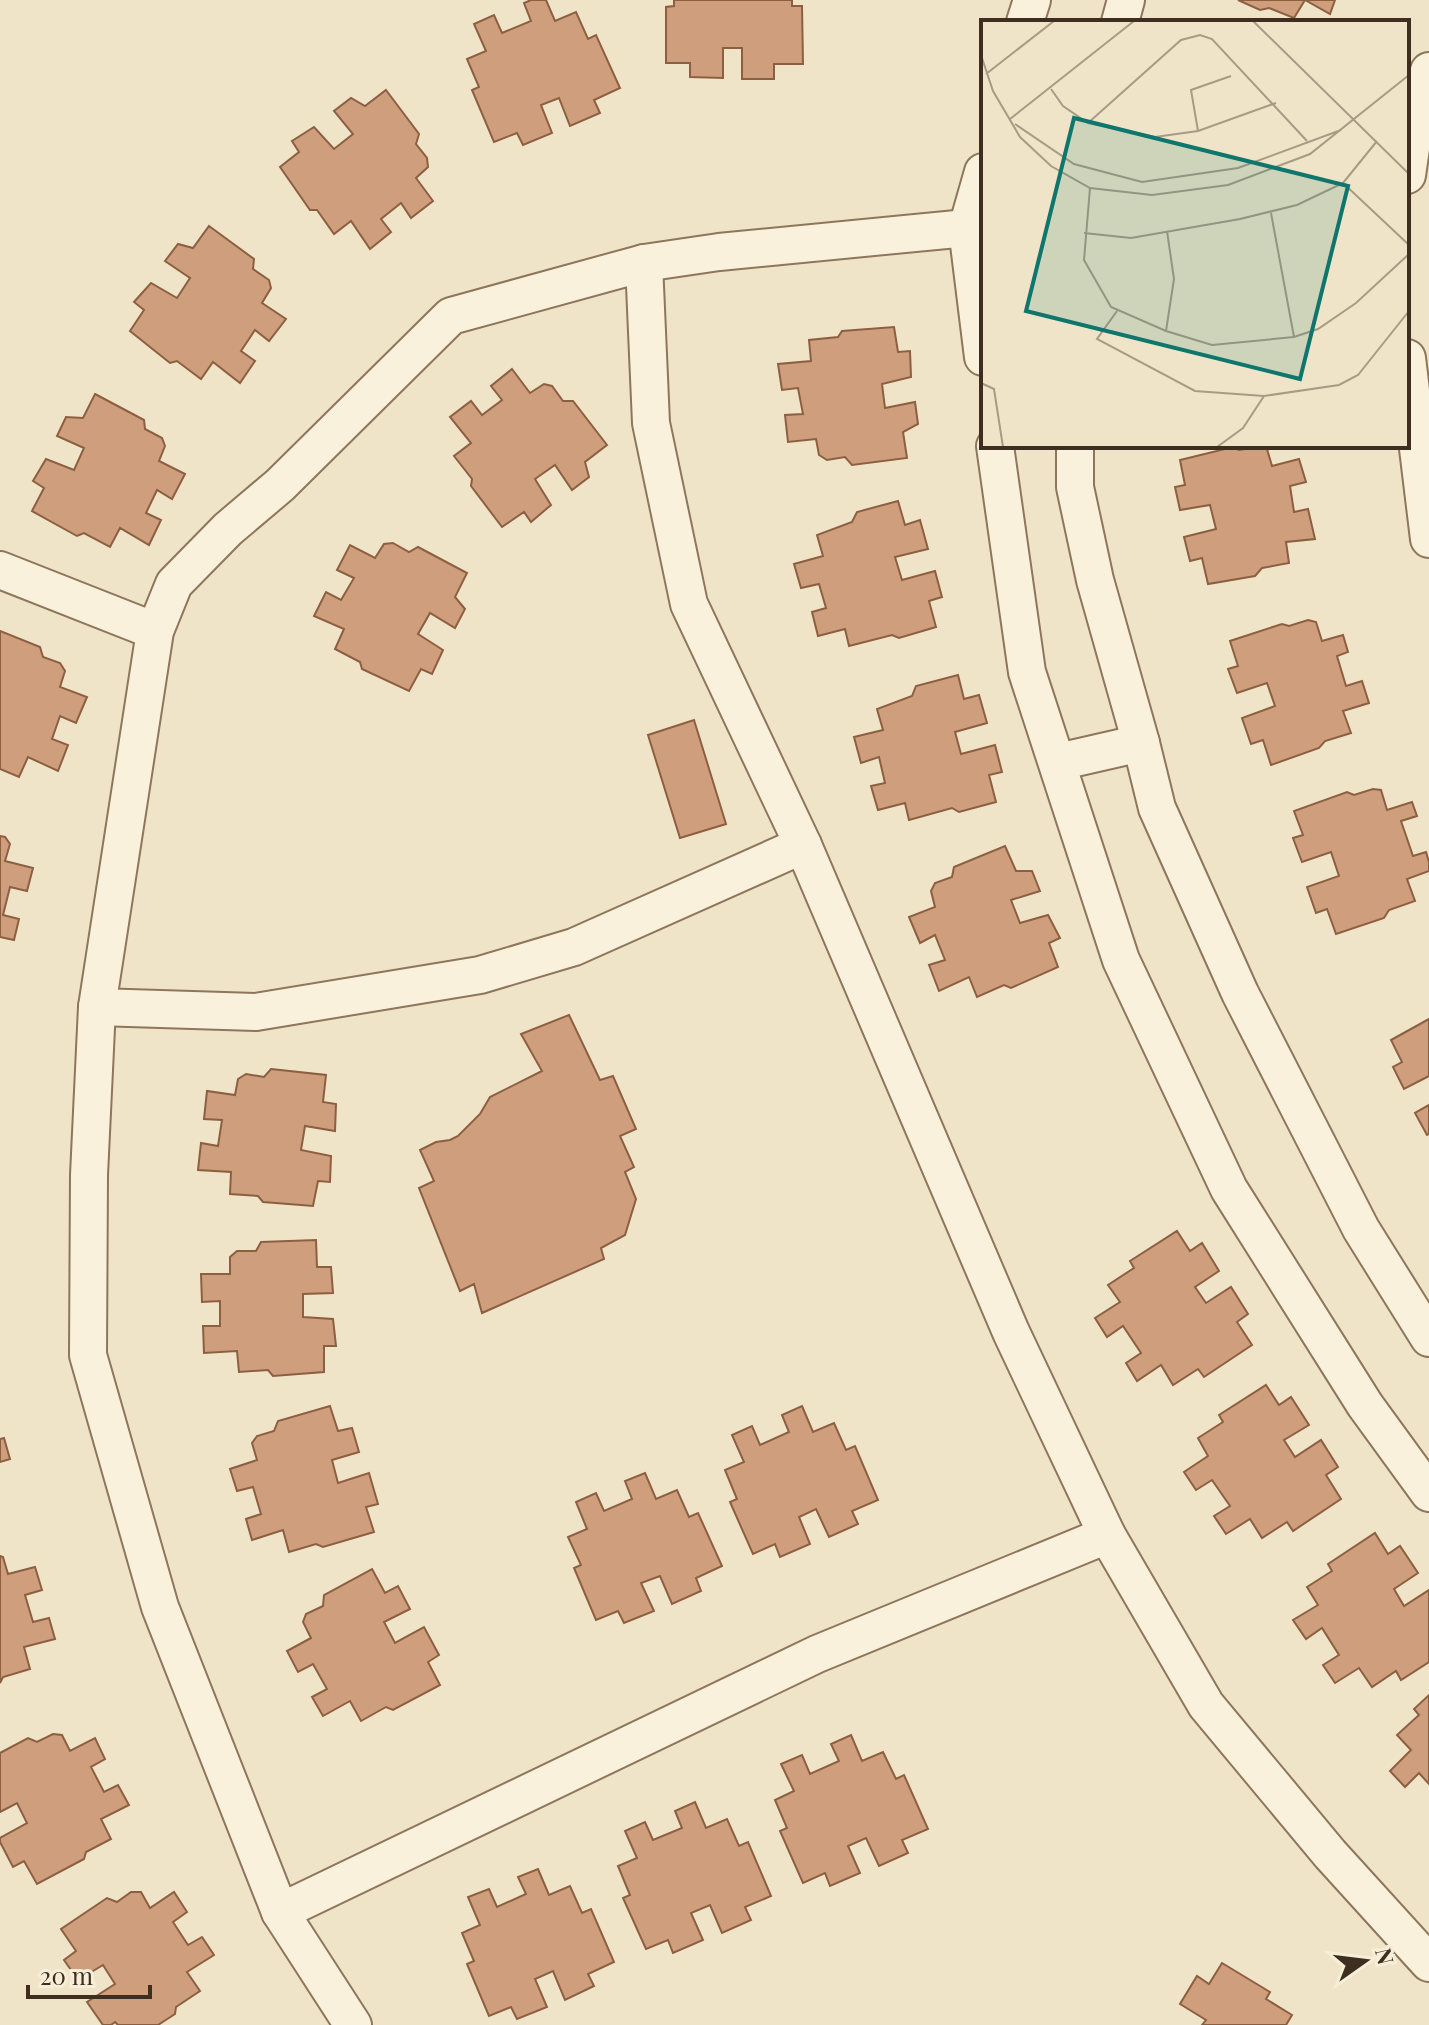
<svg xmlns="http://www.w3.org/2000/svg" width="1429" height="2025" font-family="'Playfair Display',serif">
<rect width="100%" height="100%" fill="#f0e4c8"/>
<g fill="#cf9f7d" stroke="#8d5f41" stroke-width="2">
<polygon points="531,0 546,0 555,21 576,12 588,39 596,35 620,88 594,100 600,113 570,126 559,98 541,105 552,133 523,145 517,133 494,142 472,90 479,87 467,59 486,51 474,24 494,15 502,33 531,21 524,3"/>
<polygon points="674,0 792,0 792,6 802,6 803,64 774,64 774,79 742,79 742,48 723,48 723,78 690,77 690,63 666,63 666,7 674,6"/>
<polygon points="1238,0 1335,0 1330,14 1305,0 1294,18 1269,8 1260,10"/>
<polygon points="386,90 419,134 416,144 427,158 428,167 416,178 433,201 411,218 401,203 381,219 391,232 370,249 351,221 334,234 317,210 310,210 280,167 299,152 292,141 314,127 334,149 353,134 334,111 351,98 365,106"/>
<polygon points="209,226 254,259 253,269 269,280 271,288 262,303 286,319 269,341 255,330 241,351 255,361 240,383 213,362 201,379 177,361 170,363 130,331 144,310 134,302 151,283 177,298 190,278 165,261 178,244 193,248"/>
<polygon points="894,327 898,352 910,351 911,377 882,384 885,408 915,402 918,424 903,432 907,458 852,465 845,457 827,460 819,455 816,439 788,442 785,415 803,414 798,388 782,390 778,364 811,361 809,340 838,337 842,331"/>
<polygon points="512,369 530,393 544,384 552,386 563,401 573,401 607,445 585,462 589,477 572,490 555,465 535,479 551,505 531,522 524,512 502,527 471,486 472,479 454,456 471,443 450,417 471,401 482,415 502,400 491,386"/>
<polygon points="95,394 144,420 145,429 162,438 165,446 159,461 185,474 172,499 157,490 146,513 161,520 149,545 120,528 110,547 84,533 77,536 32,511 44,488 33,481 46,459 74,470 84,448 57,436 66,417 83,418"/>
<polygon points="1233,447 1239,450 1259,447 1267,449 1272,466 1299,459 1306,482 1290,486 1294,512 1308,509 1315,539 1286,542 1289,563 1262,568 1255,576 1208,584 1202,558 1190,561 1184,537 1216,529 1210,505 1180,510 1175,487 1185,485 1180,460"/>
<polygon points="898,501 905,525 920,520 928,549 895,557 902,580 935,571 942,597 929,601 936,627 899,638 892,635 849,646 845,629 818,636 812,612 826,608 819,584 801,588 794,564 823,556 817,535 852,522 857,512"/>
<polygon points="393,543 409,552 418,547 467,573 455,597 465,609 455,628 430,613 418,634 443,650 432,674 421,669 409,691 362,669 360,662 335,649 344,629 314,616 326,592 341,600 354,578 337,570 350,545 375,558 384,544"/>
<polygon points="1308,620 1316,622 1322,641 1343,635 1348,652 1337,656 1346,686 1362,681 1369,703 1343,711 1351,733 1325,741 1319,748 1271,765 1263,740 1251,744 1242,718 1275,706 1267,683 1237,693 1228,669 1238,666 1230,641 1282,624 1289,626"/>
<polygon points="0,631 40,647 43,657 60,663 65,671 60,687 87,697 76,723 60,716 52,739 68,745 58,771 28,757 19,777 0,769"/>
<polygon points="958,675 964,699 979,695 987,723 955,732 961,754 995,745 1002,772 989,775 996,802 959,812 952,808 909,820 905,803 878,810 871,786 885,783 879,757 861,763 854,737 883,730 877,709 912,696 916,686"/>
<polygon points="694,720 726,824 680,838 648,735"/>
<polygon points="1373,789 1381,790 1387,810 1412,802 1417,816 1401,821 1413,856 1426,852 1429,862 1429,871 1407,879 1415,901 1389,910 1384,918 1336,934 1327,909 1316,913 1307,887 1339,876 1331,852 1302,862 1293,838 1303,835 1294,811 1347,792 1354,795"/>
<polygon points="0,836 5,837 10,844 5,861 33,868 27,891 10,887 3,915 19,919 14,940 0,937"/>
<polygon points="1005,846 1016,871 1032,871 1040,891 1011,900 1020,923 1048,915 1060,938 1049,943 1058,967 1011,988 1004,985 977,997 969,977 939,991 929,965 945,960 935,935 920,943 909,917 935,907 931,891 935,883 952,877 954,867"/>
<polygon points="569,1015 600,1080 613,1076 636,1129 620,1136 634,1167 625,1172 636,1199 625,1235 601,1248 604,1259 482,1313 474,1284 460,1291 419,1188 434,1181 420,1150 436,1142 450,1140 458,1136 480,1114 490,1097 542,1071 521,1034"/>
<polygon points="1429,1019 1429,1076 1404,1089 1393,1067 1402,1062 1391,1040"/>
<polygon points="271,1069 326,1075 323,1102 336,1104 335,1131 305,1126 301,1150 331,1156 330,1182 318,1181 313,1206 263,1202 258,1196 230,1194 231,1172 198,1170 201,1143 218,1146 222,1120 204,1119 207,1091 235,1095 238,1079 246,1074 264,1077"/>
<polygon points="1429,1105 1429,1134 1427,1135 1415,1113"/>
<polygon points="1177,1231 1190,1251 1202,1243 1219,1271 1195,1287 1206,1303 1231,1287 1248,1314 1237,1322 1252,1345 1204,1377 1198,1369 1173,1385 1161,1365 1137,1381 1126,1363 1141,1353 1123,1326 1107,1337 1095,1318 1120,1302 1108,1285 1134,1268 1130,1261"/>
<polygon points="316,1240 317,1267 331,1267 333,1293 303,1294 303,1317 333,1319 336,1346 324,1346 324,1372 273,1376 268,1370 239,1372 237,1351 204,1353 203,1326 220,1326 220,1301 202,1302 201,1274 230,1274 230,1257 237,1251 256,1251 261,1242"/>
<polygon points="1266,1385 1279,1405 1291,1397 1309,1425 1284,1440 1295,1457 1321,1440 1338,1467 1326,1475 1341,1499 1293,1531 1287,1522 1262,1538 1250,1519 1226,1534 1214,1516 1230,1506 1212,1480 1196,1490 1184,1472 1208,1456 1198,1438 1223,1422 1219,1415"/>
<polygon points="330,1406 338,1431 352,1428 359,1452 332,1460 338,1483 369,1473 378,1504 366,1507 374,1532 323,1547 316,1544 289,1552 283,1530 252,1540 246,1519 261,1514 253,1487 237,1491 230,1469 257,1460 252,1443 257,1436 274,1431 278,1421"/>
<polygon points="802,1406 813,1432 834,1423 846,1450 855,1446 878,1500 852,1511 858,1524 829,1537 816,1509 799,1517 810,1544 780,1557 775,1544 753,1554 730,1502 737,1499 725,1470 744,1462 732,1435 752,1426 760,1445 789,1432 782,1415"/>
<polygon points="4,1438 10,1459 0,1462 0,1439"/>
<polygon points="645,1473 656,1499 677,1490 689,1517 698,1513 722,1566 696,1578 701,1591 672,1604 660,1576 641,1583 654,1611 624,1623 618,1611 596,1620 574,1568 581,1565 568,1537 587,1529 576,1502 596,1493 604,1511 632,1499 625,1481"/>
<polygon points="1375,1533 1388,1554 1400,1546 1418,1573 1394,1589 1404,1606 1429,1590 1429,1662 1401,1680 1396,1671 1372,1687 1359,1668 1335,1683 1323,1665 1339,1655 1322,1628 1306,1639 1293,1620 1318,1605 1307,1587 1332,1571 1328,1564"/>
<polygon points="0,1556 3,1557 8,1574 35,1567 42,1590 25,1595 33,1622 49,1618 55,1639 24,1647 30,1669 3,1677 0,1683"/>
<polygon points="372,1569 385,1593 398,1586 410,1609 384,1622 395,1643 424,1627 439,1655 428,1662 440,1685 393,1710 386,1707 361,1721 350,1701 323,1716 312,1697 327,1689 313,1664 298,1672 287,1651 311,1638 303,1622 306,1614 323,1606 324,1595"/>
<polygon points="1429,1695 1429,1784 1419,1773 1405,1787 1390,1771 1411,1750 1397,1735 1419,1715 1414,1709"/>
<polygon points="53,1734 62,1735 70,1751 95,1738 105,1759 91,1767 104,1792 118,1785 129,1805 101,1819 111,1839 86,1852 84,1859 37,1884 24,1861 13,1867 0,1842 0,1838 27,1823 17,1803 0,1812 0,1753 28,1738 37,1742"/>
<polygon points="851,1735 862,1761 883,1752 896,1779 904,1775 928,1829 902,1840 908,1853 879,1866 866,1838 848,1846 860,1873 830,1886 825,1873 803,1883 780,1831 787,1828 775,1800 794,1791 781,1764 802,1755 810,1774 839,1761 831,1744"/>
<polygon points="695,1802 706,1828 727,1819 739,1846 748,1842 771,1896 745,1907 751,1920 722,1933 710,1905 691,1913 703,1940 673,1953 668,1940 646,1949 623,1898 630,1895 618,1866 637,1858 625,1831 645,1822 653,1840 682,1828 675,1811"/>
<polygon points="538,1869 549,1895 570,1886 582,1913 591,1909 614,1962 588,1974 594,1986 565,2000 553,1971 535,1979 547,2007 517,2019 511,2007 489,2016 467,1964 474,1961 462,1933 480,1925 468,1897 489,1889 497,1907 526,1894 518,1877"/>
<polygon points="131,1892 141,1892 150,1908 174,1892 187,1912 173,1922 188,1945 202,1937 214,1955 187,1972 200,1991 176,2007 175,2014 158,2025 118,2025 115,2022 111,2025 103,2025 87,2002 115,1984 103,1965 78,1980 64,1960 76,1951 61,1929 107,1898 117,1902"/>
<polygon points="1222,1963 1270,1992 1266,1999 1292,2015 1286,2025 1202,2025 1206,2020 1180,2004 1197,1976 1209,1984"/>
</g>
<g fill="none" stroke-linecap="round" stroke-linejoin="round">
<defs>
<g id="minor">
<polyline points="1025,22 1032,0"/>
<polyline points="1120,22 1126,0"/>
<polyline points="983,172 967,228 983,357"/>
<polyline points="1407,175 1418,101 1429,71"/>
<polyline points="644,263 651,423 689,604 803,845 1011,1332 1107,1535 1206,1705 1330,1854 1429,1963"/>
<polyline points="1407,358 1429,539"/>
<polyline points="995,446 1027,672 1121,960 1229,1189 1365,1405 1429,1493"/>
<polyline points="1075,446 1075,487 1095,580 1141,743 1157,808 1240,993 1361,1229 1429,1338"/>
<polyline points="0,570 155,631"/>
<polyline points="1058,762 1141,743"/>
<polyline points="97,1007 256,1012 480,975 574,947 803,845"/>
<polyline points="280,1912 817,1654 1107,1535"/>
<polyline points="353,2025 280,1912 160,1607 88,1355 89,1175 97,1007 155,631 174,584 228,529 280,485 451,316 644,263 719,252 967,228"/>
</g>
</defs>
<use href="#minor" stroke="#8d765c" stroke-width="40"/>
<use href="#minor" stroke="#faf1dc" stroke-width="36"/>
</g>
<g transform="translate(981 20)">
<rect width="428" height="428" fill="#f0e4c8"/>
<path fill="none" stroke="#a89b85" stroke-width="2" d="M 272,1 L 428,154M 0,35 L 12,71 L 39,117 L 70,146 L 109,168 L 171,175 L 247,165 L 329,134 L 428,55M 5,54 L 73,1M 70,69 L 82,86 L 107,103 L 174,117 L 217,111 L 295,83M 29,99 L 153,1M 107,103 L 200,20 L 219,15 L 231,19 L 326,121M 34,104 L 93,144 L 161,162 L 257,148 L 360,110M 217,111 L 210,70 L 250,56M 362,163 L 396,121M 109,168 L 103,240 L 130,287 L 185,311 L 231,325 L 313,317 L 337,309 L 375,283 L 428,234M 290,193 L 313,317M 103,213 L 150,218 L 259,199 L 316,185 L 362,163 L 428,225M 136,291 L 116,319 L 214,371 L 283,376 L 358,365 L 377,355 L 428,291M 185,311 L 193,259 L 186,211M 0,363 L 13,369 L 22,427M 236,427 L 262,408 L 283,376"/>
<path fill="#0f766e" fill-opacity="0.15" stroke="#0f766e" stroke-width="4" d="M 93,98 L 367,166 L 319,359 L 45,291 Z"/>
<rect width="428" height="428" fill="none" stroke="#3d2e20" stroke-width="4"/>
</g>
<g transform="translate(1365 1961) rotate(76)" stroke="#f7eed8" stroke-width="6" paint-order="stroke">
<path d="M0-6L14 30L0 20L-14 30Z" fill="#3d2e20"/>
<text y="-12" font-size="22" font-weight="bold" text-anchor="middle" fill="#3d2e20">N</text>
</g>
<path d="M28 1985v12h122v-12" fill="none" stroke="#3d2e20" stroke-width="4"/>
<text x="40" y="1985" font-size="24" fill="#3d2e20" stroke="#f7eed8" stroke-width="6" paint-order="stroke">20 m</text>
</svg>
